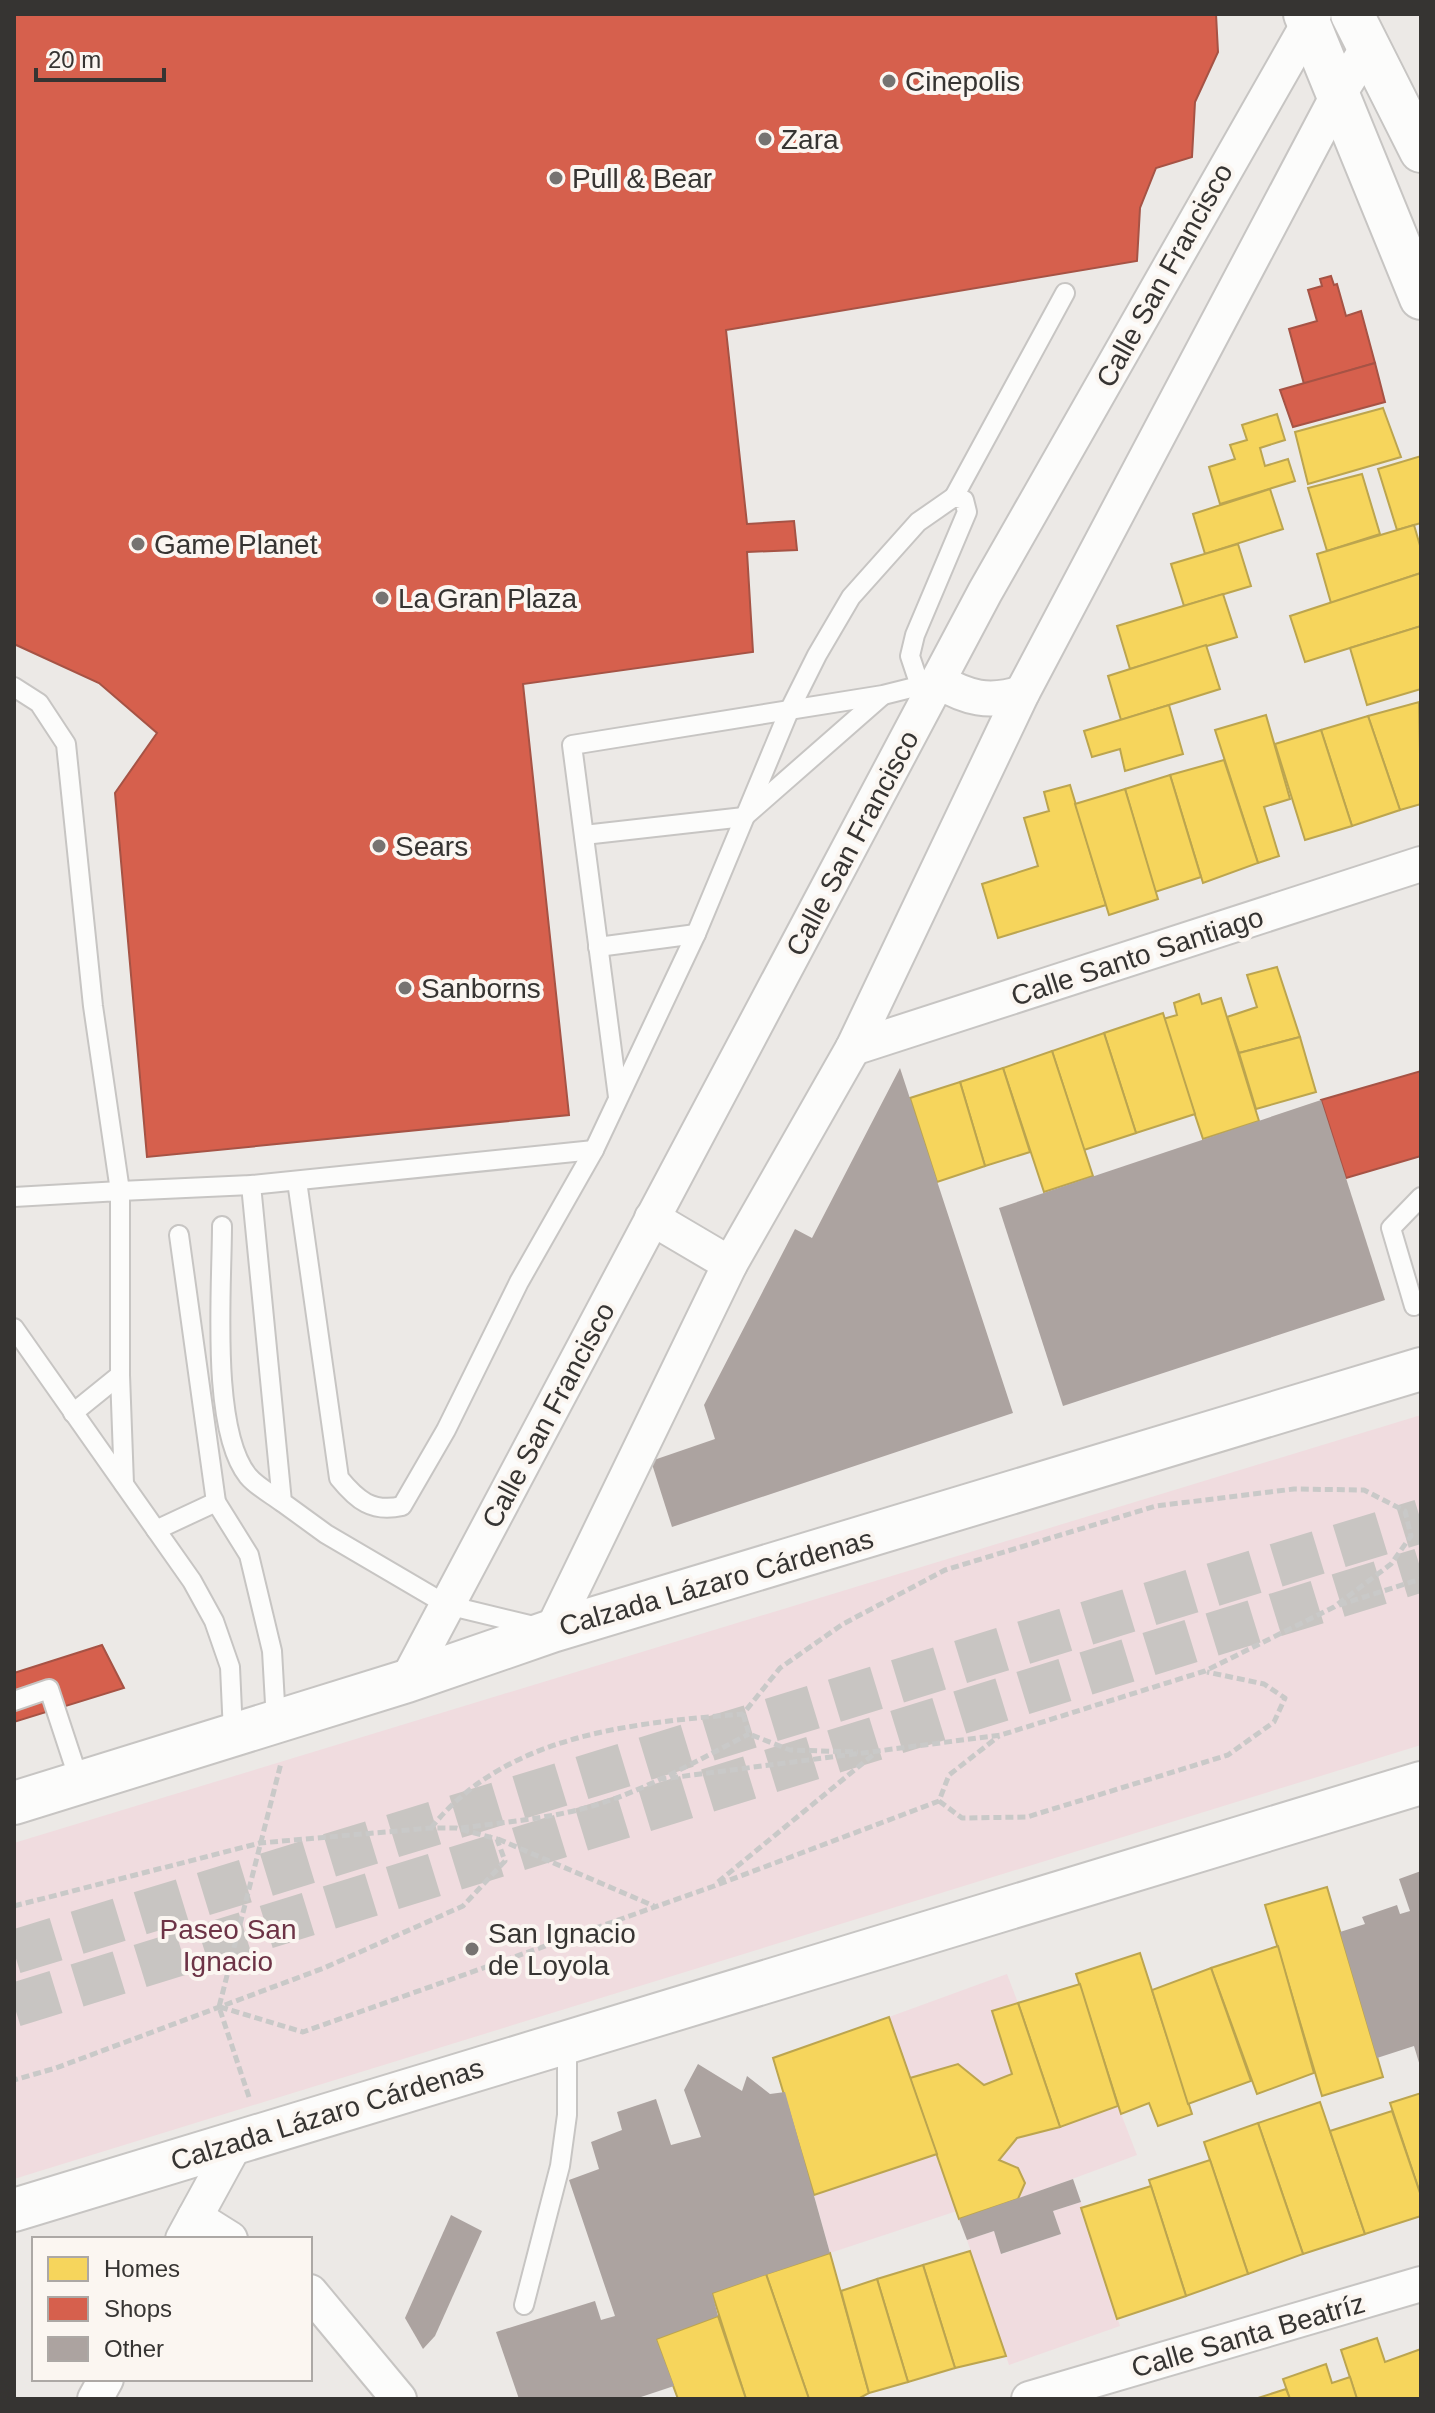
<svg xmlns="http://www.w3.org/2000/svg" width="1435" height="2413" font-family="Helvetica,sans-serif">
<rect width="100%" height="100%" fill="#ece9e6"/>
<g fill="#f0dcdf">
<polygon points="1421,1415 1421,1745 14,2179 14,1843"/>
<polygon points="1007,1974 1018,2003 992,2011 1012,2074 984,2085 958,2064 910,2078 889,2017"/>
<polygon points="1118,2106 1137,2155 1018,2199 1025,2183 1018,2168 999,2160 1017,2138 1060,2127"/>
<polygon points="937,2154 957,2211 830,2253 814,2195"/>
<polygon points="1081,2202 1120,2326 1009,2365 967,2240 994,2231 1002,2254 1061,2234 1053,2211"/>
</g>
<g fill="#f6d55c" stroke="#bca54f" stroke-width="2">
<polygon points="1383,408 1401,457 1308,484 1295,432"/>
<polygon points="1277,414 1285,440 1260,448 1265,466 1288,459 1295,481 1220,504 1209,467 1235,459 1230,445 1247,440 1242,425"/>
<polygon points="1421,456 1421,523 1397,530 1378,469"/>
<polygon points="1362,474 1380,534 1327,551 1308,488"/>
<polygon points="1270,489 1283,529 1205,554 1193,514"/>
<polygon points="1414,525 1421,549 1421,573 1331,603 1317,554"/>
<polygon points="1238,544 1251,586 1184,606 1171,564"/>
<polygon points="1421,573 1421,626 1305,662 1290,616"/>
<polygon points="1223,594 1237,637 1130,669 1117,626"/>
<polygon points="1421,626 1421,689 1367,705 1350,648"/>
<polygon points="1206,645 1220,689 1121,720 1108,676"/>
<polygon points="1419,702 1421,804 1400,810 1368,716"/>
<polygon points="1169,705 1183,754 1125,771 1120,749 1092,757 1084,731"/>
<polygon points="1266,715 1290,799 1264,807 1279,856 1258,863 1215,730"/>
<polygon points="1368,716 1400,810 1352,826 1321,730"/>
<polygon points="1321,730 1352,826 1305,840 1275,744"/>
<polygon points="1224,760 1258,863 1203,883 1170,775"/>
<polygon points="1170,775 1201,877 1155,892 1125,789"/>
<polygon points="1070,785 1106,905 998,938 982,884 1038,866 1024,818 1049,811 1044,792"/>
<polygon points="1125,789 1158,899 1109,915 1075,804"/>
<polygon points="1277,967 1300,1037 1239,1053 1227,1017 1257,1007 1247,975"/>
<polygon points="1199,994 1202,1004 1221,998 1259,1121 1203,1139 1163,1019 1177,1015 1174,1003"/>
<polygon points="1163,1013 1195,1114 1136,1133 1104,1033"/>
<polygon points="1104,1033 1136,1133 1084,1150 1052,1051"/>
<polygon points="1300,1037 1316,1092 1256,1109 1239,1053"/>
<polygon points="1052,1051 1093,1176 1044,1192 1003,1068"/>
<polygon points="1003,1068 1030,1152 985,1166 960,1082"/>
<polygon points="960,1082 985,1166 937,1182 910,1098"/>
<polygon points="1327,1887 1383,2077 1322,2096 1265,1905"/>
<polygon points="1278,1946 1314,2073 1257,2094 1211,1968"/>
<polygon points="1140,1953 1192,2114 1158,2126 1149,2103 1121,2114 1076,1974"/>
<polygon points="1211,1968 1251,2081 1188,2104 1152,1990"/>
<polygon points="1080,1984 1118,2106 1060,2127 1018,2003"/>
<polygon points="1018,2003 1060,2127 1017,2138 999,2160 1018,2168 1025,2183 1018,2199 959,2219 910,2078 958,2064 984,2085 1012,2074 992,2011"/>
<polygon points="889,2017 937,2154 814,2195 773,2058"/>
<polygon points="1421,2093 1421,2196 1390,2103"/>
<polygon points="1320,2102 1365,2234 1303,2254 1258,2123"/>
<polygon points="1392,2111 1421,2196 1421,2216 1365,2234 1330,2131"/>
<polygon points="1258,2123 1303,2254 1248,2274 1204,2142"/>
<polygon points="1210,2160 1248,2274 1186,2296 1149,2180"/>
<polygon points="1151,2186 1186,2296 1117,2319 1081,2208"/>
<polygon points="970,2251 1006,2356 955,2368 923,2265"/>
<polygon points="830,2253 869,2393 858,2399 809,2399 766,2274"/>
<polygon points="923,2265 955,2368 908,2382 877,2279"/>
<polygon points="766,2274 809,2399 746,2399 712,2293"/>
<polygon points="877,2279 908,2382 869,2393 841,2291"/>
<polygon points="718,2316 746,2399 678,2399 656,2339"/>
<polygon points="1377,2338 1385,2362 1421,2349 1421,2399 1357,2399 1341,2350"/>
<polygon points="1326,2364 1332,2383 1350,2377 1357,2399 1290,2399 1283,2379"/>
<polygon points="1286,2389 1290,2399 1255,2399"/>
</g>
<g fill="#d6604d" stroke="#a65345" stroke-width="2">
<polygon points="14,14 1216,14 1218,52 1195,102 1192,157 1156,168 1140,208 1137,261 726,330 747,524 794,521 797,550 747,552 753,652 523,684 569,1115 147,1157 115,793 157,733 99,683 14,644"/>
<polygon points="1331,276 1334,285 1337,284 1346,316 1361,311 1375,363 1304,384 1289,329 1317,321 1308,290 1322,286 1320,279"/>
<polygon points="1375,363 1385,402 1293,427 1280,390"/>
<polygon points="1421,1071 1421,1156 1346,1178 1321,1100"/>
<polygon points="102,1645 124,1688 14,1722 14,1673"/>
</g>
<g fill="#aca3a0">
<polygon points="900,1068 1013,1413 672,1527 651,1461 715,1439 704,1405 795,1229 812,1238"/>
<polygon points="1321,1100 1385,1300 1063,1406 999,1208"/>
<polygon points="1421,1871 1421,2065 1420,2066 1414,2046 1377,2058 1340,1932 1365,1924 1362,1917 1397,1905 1400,1914 1410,1911 1399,1879"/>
<polygon points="698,2064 742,2091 747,2076 770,2094 785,2092 830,2253 712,2293 718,2316 656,2339 674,2386 635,2399 519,2399 496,2332 595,2301 601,2320 615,2316 569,2180 599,2169 591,2142 622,2130 617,2112 656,2099 671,2145 701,2137 684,2090"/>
<polygon points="1073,2179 1081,2202 1053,2211 1061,2234 1001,2254 994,2231 967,2240 959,2219"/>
<polygon points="451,2215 482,2231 435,2336 423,2349 405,2318"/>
</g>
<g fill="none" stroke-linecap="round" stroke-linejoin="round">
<g stroke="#c8c5c2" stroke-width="44" stroke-dasharray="44 22" stroke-linecap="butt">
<polyline points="14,1952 1421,1521"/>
<polyline points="14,2005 1421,1570"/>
</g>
<defs>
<g id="service">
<polyline points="954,497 1065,293"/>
<polyline points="14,687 39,703 66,744 93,1006 120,1191 251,1185 594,1150"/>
<polyline points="584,835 744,817 882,696"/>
<polyline points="598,947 696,934"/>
<polyline points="618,1097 572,745 883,695 931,683"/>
<path d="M 297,1181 L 339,1478 C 357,1500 372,1513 402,1506 L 446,1430 L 519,1282 L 594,1150 L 696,934 L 789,711 L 817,655 L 851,597 L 918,522 L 954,497 L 964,500 L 967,512 L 915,635 L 910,656 L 920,686"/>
<polyline points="251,1185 282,1502 326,1534 447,1605 538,1627"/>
<polyline points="14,1197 120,1191 120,1375 73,1413"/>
<path d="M 222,1226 C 222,1287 210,1429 248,1476 C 256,1486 271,1494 282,1502"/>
<polyline points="179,1235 216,1502 249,1555 272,1651 276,1721"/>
<polyline points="1414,1306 1391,1228 1421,1197"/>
<polyline points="14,1328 192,1581 214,1621 230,1667 233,1733"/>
<polyline points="120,1375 124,1484"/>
<polyline points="156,1530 216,1502"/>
<polyline points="14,1701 49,1689 80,1783"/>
<polyline points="524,2305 560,2166 567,2115 567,2041"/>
</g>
<g id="minor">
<path d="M 938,681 C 967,698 989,704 1022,693"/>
<polyline points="853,1048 1421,864"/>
<polyline points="652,1218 730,1264"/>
<polyline points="552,1631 730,1264 853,1048 1022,693 1337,97 1370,44"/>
<polyline points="407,1681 985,592 1314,14"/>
<polyline points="195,2217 230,2239"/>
<polyline points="183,2239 236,2142"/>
<polyline points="310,2292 399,2399"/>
<polyline points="95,2399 106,2379"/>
<polyline points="1029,2399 1421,2284"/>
</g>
<g id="tertiary">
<polyline points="1305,14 1421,298"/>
<polyline points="1352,14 1421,151"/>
<polyline points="14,1803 407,1681 552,1631 1421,1369"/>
<polyline points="14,2210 1421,1783"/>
</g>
</defs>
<use href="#service" stroke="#c7c5c3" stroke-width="22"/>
<use href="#minor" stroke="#c7c5c3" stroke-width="38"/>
<use href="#tertiary" stroke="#c7c5c3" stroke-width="46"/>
<g stroke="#c9c9c8" stroke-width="5" stroke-dasharray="8 4" stroke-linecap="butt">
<polyline points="1339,1605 1421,1579"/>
<polyline points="743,1714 749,1734 790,1750 858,1752"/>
<polyline points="939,1801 962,1818 1027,1817 1228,1755 1274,1722 1285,1698 1264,1684 1207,1672"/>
<path d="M 431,1828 C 506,1734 632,1723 743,1714 L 780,1668 L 843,1624 L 945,1570 L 1156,1506 L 1294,1489 L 1364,1490 L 1405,1511 L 1411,1536 L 1391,1564 L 1334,1607 L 1205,1671 L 1001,1735 L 662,1779"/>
<path d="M 461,1828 C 507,1822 555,1818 599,1804 C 652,1787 700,1759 749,1734"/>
<polyline points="498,1839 654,1906"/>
<polyline points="718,1882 874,1754"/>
<polyline points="14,1906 260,1843 431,1828 456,1828 497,1839 505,1861 463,1906 324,1968 56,2068 14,2080"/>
<polyline points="220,2007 303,2032 714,1886 939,1801 949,1775 999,1736"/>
<polyline points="249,2097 219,2007 281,1763"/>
</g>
<use href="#service" stroke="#fcfcfb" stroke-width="18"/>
<use href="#minor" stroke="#fcfcfb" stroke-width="34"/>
<use href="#tertiary" stroke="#fcfcfb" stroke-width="42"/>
</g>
<g fill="#767371" stroke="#fbf6f1" stroke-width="3">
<circle cx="889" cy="81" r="8"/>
<circle cx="765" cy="139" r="8"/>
<circle cx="556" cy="178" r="8"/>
<circle cx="138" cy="544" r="8"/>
<circle cx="382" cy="598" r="8"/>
<circle cx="379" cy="846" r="8"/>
<circle cx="405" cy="988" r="8"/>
<circle cx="472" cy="1949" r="8"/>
</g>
<g text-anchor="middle" stroke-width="8" stroke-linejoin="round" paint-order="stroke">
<g font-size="28" fill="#363432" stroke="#fbf6f1" text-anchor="start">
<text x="905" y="91">Cinepolis</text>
<text x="781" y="149">Zara</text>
<text x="572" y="188">Pull &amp; Bear</text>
<text x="154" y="554">Game Planet</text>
<text x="398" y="608">La Gran Plaza</text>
<text x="395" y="856">Sears</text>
<text x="421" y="998">Sanborns</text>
<text x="488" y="1943">San Ignacio<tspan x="488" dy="32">de Loyola</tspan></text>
</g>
<g font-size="28" fill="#363432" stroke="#fbf6f1">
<text transform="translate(1164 275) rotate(-61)" y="10">Calle San Francisco</text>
<text transform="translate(852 843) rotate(-62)" y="10">Calle San Francisco</text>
<text transform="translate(1137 956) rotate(-18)" y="10">Calle Santo Santiago</text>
<text transform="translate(548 1415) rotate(-62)" y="10">Calle San Francisco</text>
<text transform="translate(716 1582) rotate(-16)" y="10">Calzada Lázaro Cárdenas</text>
<text transform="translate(327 2114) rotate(-17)" y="10">Calzada Lázaro Cárdenas</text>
<text transform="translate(1248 2335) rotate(-16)" y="10">Calle Santa Beatríz</text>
</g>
<g font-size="28" fill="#6d3346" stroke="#fbf6f1">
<text x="228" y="1939">Paseo San<tspan x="228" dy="32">Ignacio</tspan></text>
</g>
</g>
<rect width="1435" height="2413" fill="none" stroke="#363432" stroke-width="32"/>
<rect x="32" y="2237" width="280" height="144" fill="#fbf6f1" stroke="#aca8a5" stroke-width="2"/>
<rect x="48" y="2257" width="40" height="24" fill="#f6d55c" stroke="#aca8a5" stroke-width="2"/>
<text x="104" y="2277" font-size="24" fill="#363432">Homes</text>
<rect x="48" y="2297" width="40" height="24" fill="#d6604d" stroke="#aca8a5" stroke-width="2"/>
<text x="104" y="2317" font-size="24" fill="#363432">Shops</text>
<rect x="48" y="2337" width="40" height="24" fill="#aca3a0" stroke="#aca8a5" stroke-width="2"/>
<text x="104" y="2357" font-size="24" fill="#363432">Other</text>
<path d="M36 68v12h128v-12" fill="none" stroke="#363432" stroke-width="4"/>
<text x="48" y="68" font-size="24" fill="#363432" stroke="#fbf6f1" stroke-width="6" paint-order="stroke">20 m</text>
</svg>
